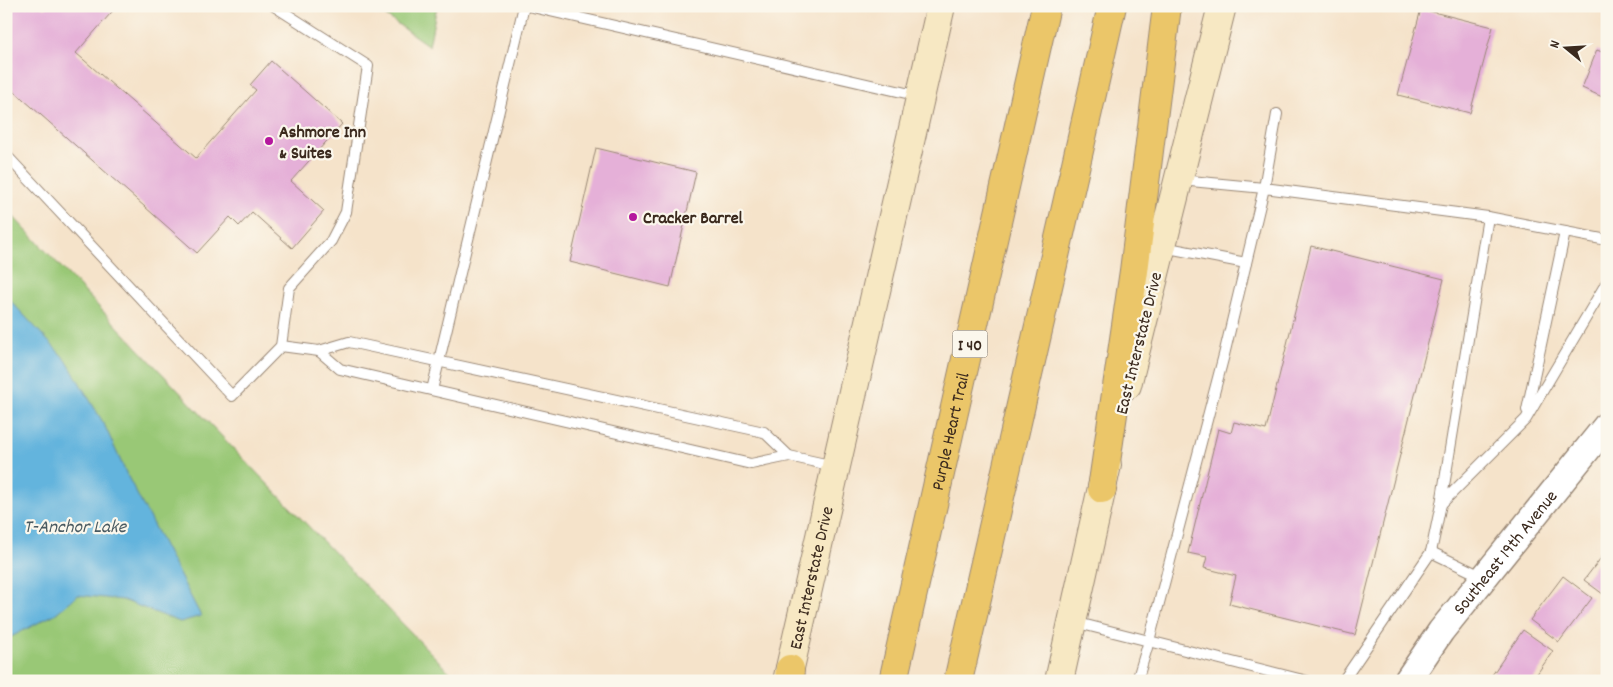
<svg xmlns="http://www.w3.org/2000/svg" width="1613" height="687" font-family="Dekko,sans-serif">
<rect width="100%" height="100%" fill="#fbf7ec"/>
<filter id="ink" filterUnits="userSpaceOnUse"><feTurbulence type="fractalNoise" baseFrequency=".02" numOctaves="2"/><feDisplacementMap in="SourceGraphic" scale="10" xChannelSelector="R" yChannelSelector="G"/><feConvolveMatrix kernelMatrix="1 2 1 2 8 2 1 2 1" color-interpolation-filters="sRGB"/></filter>
<filter id="wash" filterUnits="userSpaceOnUse"><feTurbulence type="fractalNoise" baseFrequency=".0096" numOctaves="4" result="noise"/><feDisplacementMap in="SourceGraphic" scale="20" xChannelSelector="R" yChannelSelector="G"/><feGaussianBlur stdDeviation="1.12" result="paint"/><feColorMatrix in="noise" values="0 0 0 0 0 0 0 0 0 0 0 0 0 0 0 0 0 1.4 0 .05"/><feComposite in="paint" operator="in"/></filter>
<g filter="url(#wash)">
<rect width="100%" height="100%" fill="#f5e3ca"/>
<g fill="#99c876" stroke="#6a794a">
<polygon points="372,6 437,6 429,46"/>
<polygon points="6,209 230,445 458,681 6,681"/>
</g>
<polygon fill="#63b4dd" stroke="#4f6f7e" points="6,296 66,360 104,424 127,475 201,616 180,622 123,600 78,595 55,614 11,637 6,638"/>
<g id="blocks">
<g fill="#e5b0d8">
<polygon points="6,6 41,6 44,9 47,6 117,6 76,53 196,158 256,90 250,85 271,61 342,124 291,181 324,211 292,248 252,212 239,226 230,217 197,253 6,84"/>
<polygon points="1421,9 1493,27 1470,113 1398,95"/>
<polygon points="1597,50 1607,54 1607,99 1582,88"/>
<polygon points="596,148 696,172 670,287 570,262"/>
<polygon points="1311,246 1444,279 1355,635 1229,604 1236,576 1204,568 1207,557 1188,553 1218,429 1231,433 1234,422 1266,430"/>
<polygon points="1607,550 1607,597 1584,580"/>
<polygon points="1563,576 1592,598 1559,642 1530,620"/>
<polygon points="1523,630 1553,651 1532,681 1495,681 1490,678"/>
</g>
</g>
</g>
<g filter="url(#ink)">
<use href="#blocks" fill-opacity="0" stroke="#988674" stroke-width="1"/>
<g fill="none" stroke-linecap="round" stroke-linejoin="round">
<defs>
<g id="service">
<polyline points="528,6 919,96"/>
<polyline points="6,155 232,396 281,346 289,288 331,241 346,212 368,66 274,6"/>
<polyline points="1180,180 1264,188 1277,114"/>
<polyline points="1488,217 1441,504 1526,419 1607,282"/>
<polyline points="1163,247 1246,263"/>
<polyline points="281,346 319,351 349,342 764,432 789,456"/>
<polyline points="319,351 340,369 751,464 789,456 834,466"/>
<polyline points="432,390 524,6"/>
<polyline points="1527,410 1565,232"/>
<polyline points="1431,552 1441,504"/>
<polyline points="1074,622 1307,681"/>
<polyline points="1137,681 1149,641 1224,355 1264,188 1488,217 1607,240"/>
<polyline points="1343,681 1431,552 1483,577"/>
</g>
<g id="tertiary">
<path id="s1" d="M 1407,681 L 1441,631 L 1607,425"/>
</g>
<g id="secondary">
<polyline points="1127,385 1222,6"/>
<path id="s2" d="M 787,681 L 941,6"/>
<polyline points="1059,681 1107,465"/>
</g>
<g id="motorway">
<polyline points="1102,489 1134,271 1167,6"/>
<polyline points="789,681 790,669"/>
<path id="s3" d="M 893,681 L 1046,6"/>
<polyline points="958,681 1112,6"/>
</g>
</defs>
<use href="#service" stroke="#988674" stroke-width="12"/>
<use href="#tertiary" stroke="#988674" stroke-width="29"/>
<use href="#secondary" stroke="#988674" stroke-width="30"/>
<use href="#motorway" stroke="#988674" stroke-width="30"/>
<use href="#service" stroke="#fff" stroke-width="10"/>
<use href="#tertiary" stroke="#fff" stroke-width="26"/>
<use href="#secondary" stroke="#f7e8c3" stroke-width="28"/>
<use href="#motorway" stroke="#ebc669" stroke-width="28"/>
</g>
</g>
<g fill="#b5179e" stroke="#fbf7ec" stroke-width="2">
<circle cx="269" cy="141" r="5"/>
<circle cx="633" cy="217" r="5"/>
</g>
<g text-anchor="middle" stroke-width="4.5" stroke-linejoin="round" paint-order="stroke">
<rect fill="#fbf7ec" stroke="#75685c" stroke-width="1" x="952.5" y="330.5" width="35" height="27" rx="4"/>
<g font-size="16" font-weight="bold" fill="#3b2a1e">
<text x="970" y="350">I 40</text>
</g>
<g font-size="18" font-weight="bold" fill="#3b2a1e" stroke="#fbf7ec" text-anchor="start">
<text x="279" y="137">Ashmore Inn<tspan x="279" dy="21">&amp; Suites</tspan></text>
<text x="643" y="223">Cracker Barrel</text>
</g>
<g font-size="18" fill="#3b2a1e" stroke="#fbf7ec">
<text transform="translate(1138 343) rotate(-76)" y="6">East Interstate Drive</text>
<text dy="6" stroke="none"><textPath href="#s3" startOffset="256">Purple Heart Trail</textPath></text>
<text dy="6" stroke="none"><textPath href="#s1" startOffset="162">Southeast 19th Avenue</textPath></text>
<text dy="6" stroke="none"><textPath href="#s2" startOffset="106">East Interstate Drive</textPath></text>
</g>
<g font-size="19" font-style="italic" fill="#495a61" stroke="#fbf7ec">
<text x="75" y="532">T-Anchor Lake</text>
</g>
</g>
<rect width="1613" height="687" fill="none" stroke="#fbf7ec" stroke-width="25"/>
<g transform="translate(1566 48) rotate(288)" stroke="#fbf7ec" stroke-width="4" paint-order="stroke">
<path d="M0-4L9 19L0 12L-9 19Z" fill="#3b2a1e"/>
<text y="-8" font-size="14" font-weight="bold" text-anchor="middle" fill="#3b2a1e">N</text>
</g>
</svg>
